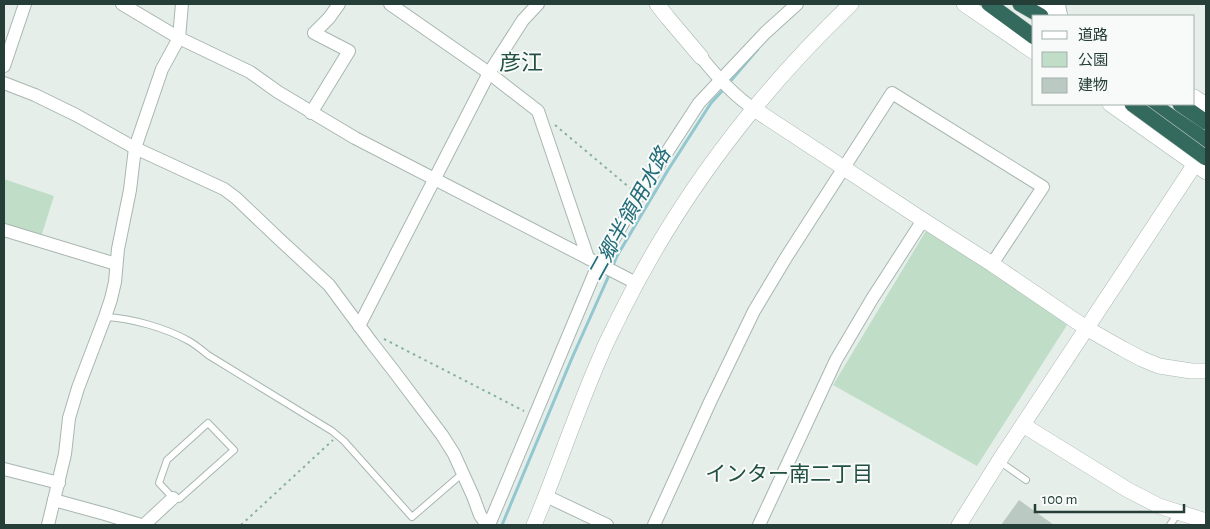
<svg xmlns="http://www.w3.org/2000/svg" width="1210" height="529" font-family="'Alegreya Sans','Noto Sans JP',sans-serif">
<rect width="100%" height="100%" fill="#e6eeea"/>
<g fill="#c0dec7">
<polygon points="4,179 54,196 41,237 4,225"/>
<polygon points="927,229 1069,322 977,466 833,385"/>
</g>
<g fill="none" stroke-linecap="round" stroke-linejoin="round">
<g stroke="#92c7cf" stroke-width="3">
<polyline points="728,84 758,49"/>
<polyline points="612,268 617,256 668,170 711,103 724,89"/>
<polyline points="502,525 572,358 610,273"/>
</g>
</g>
<polygon fill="#bbc9c3" points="1019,500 1054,525 1001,525"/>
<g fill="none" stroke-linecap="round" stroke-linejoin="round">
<defs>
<g id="service">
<path d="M 105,317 C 131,318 166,328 189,341 C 196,345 202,350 208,355 L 332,431 L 344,441 L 412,517 L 463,473"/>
<polygon points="208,423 234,450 179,499 173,498 159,483 167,460"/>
<polyline points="999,461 1026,480"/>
<polyline points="1170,525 1178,513"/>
</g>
<g id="minor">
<polyline points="122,4 179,38 250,72 278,92 355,138 636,283"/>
<polyline points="390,4 489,73 538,111 588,258"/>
<polyline points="1059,4 1061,16"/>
<path d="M 701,57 C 717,77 733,95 754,109"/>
<polyline points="4,66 25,4"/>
<polyline points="4,83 35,95 76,115 135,148 224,189 236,198 278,238 329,285 372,343 393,370 442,435 454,454 473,496 480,515 487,525"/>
<polyline points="311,113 349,51 314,33 329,18 339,4"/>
<polyline points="4,230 116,264"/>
<polyline points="359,326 489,73 523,20 538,4"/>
<polyline points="4,469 59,483"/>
<polyline points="546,496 607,525"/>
<polyline points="54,500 105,514 141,525"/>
<polyline points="48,525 65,454 69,418 78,388 105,317 111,299 115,282 118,249 130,190 135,148 162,69 179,38 182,4"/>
<polyline points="144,525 173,498"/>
<polyline points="489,525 595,272 639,195 699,103 765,33 797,4"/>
<polyline points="654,525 710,402 754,311 787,256 892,93 1043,187 992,264"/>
<polyline points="759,525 836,360 872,299 923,220"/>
</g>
<g id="tertiary">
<polyline points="657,4 668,18 701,57"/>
<polyline points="754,109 923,220 992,264 1086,328 1123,349 1142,359 1159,366 1191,371 1206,371"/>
<polyline points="1023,425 1128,490 1159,506 1206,521"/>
<path d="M 534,525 C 558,468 577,409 602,353 C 607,340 614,328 620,315 C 678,198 757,94 851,4"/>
<polyline points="959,525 999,461 1195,164 1198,153"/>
</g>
<g id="secondary">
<polyline points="964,4 1034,52"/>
<polyline points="1040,4 1060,16"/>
<polyline points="1194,97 1206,105"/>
<polyline points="1110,104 1206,172"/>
</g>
<g id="motorway">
<polyline points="989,4 1034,37"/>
<polyline points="1020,4 1041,16"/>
<polyline points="1152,104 1206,140"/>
<polyline points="1180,104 1206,122"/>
</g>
</defs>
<use href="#service" stroke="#a8b6b1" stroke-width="8"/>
<use href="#minor" stroke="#a8b6b1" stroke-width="14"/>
<use href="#tertiary" stroke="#a8b6b1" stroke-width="16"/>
<use href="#secondary" stroke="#a5b9b2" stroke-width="16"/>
<use href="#motorway" stroke="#c2c9c7" stroke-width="16"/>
<g stroke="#88b0a2" stroke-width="2" stroke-dasharray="2.5 4" stroke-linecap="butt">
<polyline points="555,125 630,188"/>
<polyline points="384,339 524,411"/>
<polyline points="241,525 333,440"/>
</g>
<use href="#service" stroke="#fff" stroke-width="6"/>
<use href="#minor" stroke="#fff" stroke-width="12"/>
<use href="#tertiary" stroke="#fff" stroke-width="15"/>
<use href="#secondary" stroke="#fff" stroke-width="15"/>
<use href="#motorway" stroke="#336a5d" stroke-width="15"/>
<defs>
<polyline id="motorway-bridge" points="1132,104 1206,158"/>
</defs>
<use href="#motorway-bridge" stroke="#c2c9c7" stroke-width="16" stroke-linecap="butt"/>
<use href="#motorway-bridge" stroke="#336a5d" stroke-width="15"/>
</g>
<g text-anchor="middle" stroke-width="4" stroke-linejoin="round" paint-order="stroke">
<g font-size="21" font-style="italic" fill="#226d79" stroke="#f7faf8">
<text transform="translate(629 214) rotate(-61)" y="7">二郷半領用水路</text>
</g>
<g font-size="21" fill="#225144" stroke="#f7faf8">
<text x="789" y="481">インター南二丁目</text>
</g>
<g font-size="22" fill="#225144" stroke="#f7faf8">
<text x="521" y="70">彦江</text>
</g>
</g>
<rect width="1210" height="529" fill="none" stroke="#253f38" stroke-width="10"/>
<rect x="1032" y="15" width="162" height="90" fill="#f7faf8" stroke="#a3afab"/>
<rect x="1042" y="31" width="25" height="8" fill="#ffffff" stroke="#a3afab"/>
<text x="1078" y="40" font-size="15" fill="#253f38">道路</text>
<rect x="1042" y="52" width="25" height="15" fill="#c0dec7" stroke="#a3afab"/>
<text x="1078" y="65" font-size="15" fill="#253f38">公園</text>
<rect x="1042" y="78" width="25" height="15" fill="#bbc9c3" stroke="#a3afab"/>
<text x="1078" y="90" font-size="15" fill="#253f38">建物</text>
<path d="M1035 504v8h149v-8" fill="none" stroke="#253f38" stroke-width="2.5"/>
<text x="1042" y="504" font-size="15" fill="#253f38" stroke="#f7faf8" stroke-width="4" paint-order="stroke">100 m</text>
</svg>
